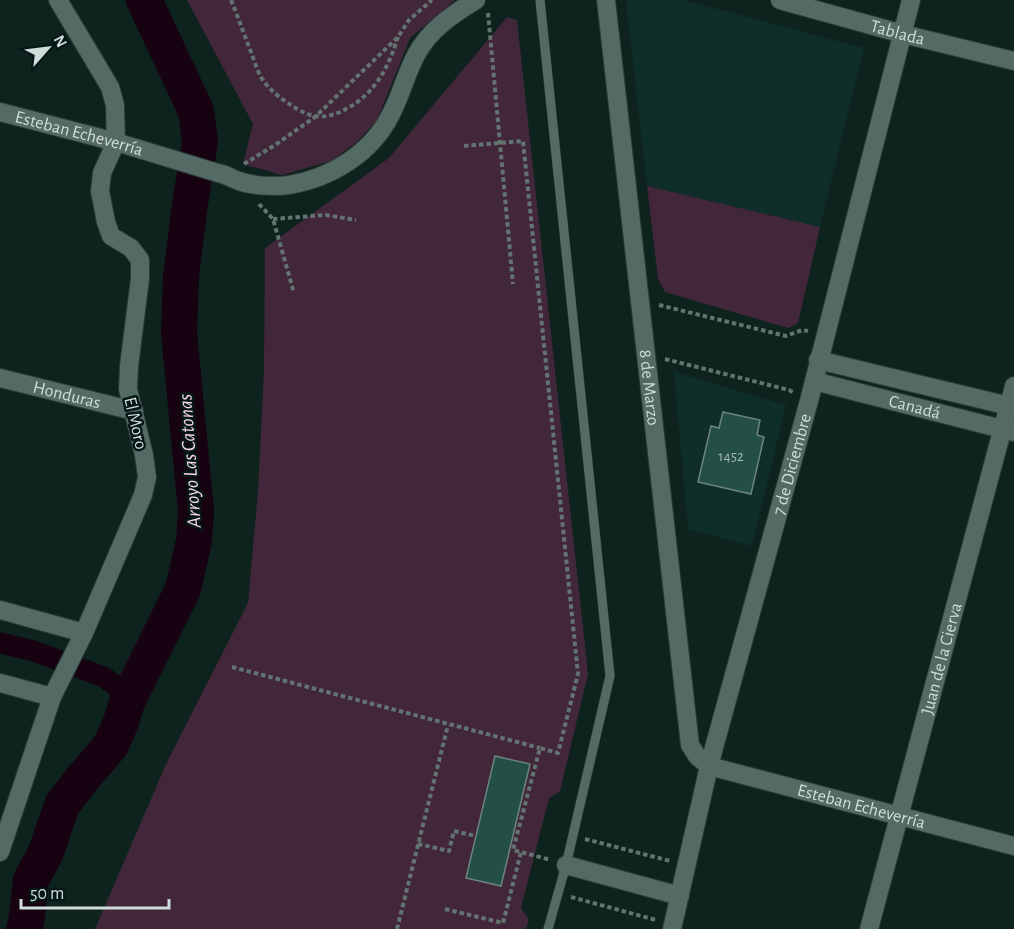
<svg xmlns="http://www.w3.org/2000/svg" width="1014" height="929" font-family="'Alegreya Sans',sans-serif">
<rect width="100%" height="100%" fill="#0e221e"/>
<g fill="#102e29">
<polygon points="626,0 684,0 864,48 820,227 647,186"/>
<polygon points="674,372 786,405 752,546 688,529"/>
</g>
<g fill="#42273b">
<polygon points="187,0 455,0 410,38 377,120 357,142 331,161 282,175 243,164 253,124"/>
<polygon points="507,17 517,20 588,674 560,791 549,798 521,908 529,920 526,929 95,929 167,762 248,603 258,491 264,371 265,248 389,158"/>
<polygon points="647,186 820,227 798,323 788,328 665,292 658,279"/>
</g>
<g fill="none" stroke-linecap="round" stroke-linejoin="round">
<polyline stroke="#170212" stroke-width="21" points="0,643 34,651 104,677 117,687 127,702"/>
<polyline stroke="#170212" stroke-width="36" points="24,929 26,922 31,880 46,852 62,805 82,779 111,745 121,722 127,702 183,589 194,541 196,511 179,333 181,276 190,204 200,142 196,111 144,0"/>
</g>
<g fill="#234f46" stroke="#6d847e" stroke-width="1.5">
<polygon points="723,412 760,420 757,435 764,437 751,494 698,482 711,426 719,428"/>
<polygon points="495,756 530,764 501,886 466,878"/>
</g>
<g fill="none" stroke-linecap="round" stroke-linejoin="round">
<defs>
<polyline id="lane" points="540,0 610,676 566,865 548,929"/>
<g id="street">
<path id="s1" d="M 606,0 L 690,745 L 697,756 L 709,766 L 1014,846"/>
<path id="s2" d="M 780,0 L 903,34 L 1014,61"/>
<path id="s3" d="M 0,112 L 116,142 L 218,173 C 226,174 232,179 239,181 C 252,186 275,187 289,185 C 331,178 372,153 391,114 C 401,95 406,74 416,55 C 429,30 453,14 476,0"/>
<polyline points="818,360 1009,406"/>
<path id="s4" d="M 0,378 L 134,411"/>
<path id="s5" d="M 814,381 L 1014,432"/>
<polyline points="0,610 84,633"/>
<polyline points="0,683 52,697"/>
<polyline points="0,852 52,697 84,633 143,495 147,477 144,455 128,389 129,366 140,279 140,260 131,248 111,236 106,222 100,191 102,173 116,142 115,105 110,87 58,0"/>
<polyline points="566,865 680,896"/>
<path id="s6" d="M 672,929 L 709,766 L 809,401 L 911,0"/>
<path id="s7" d="M 869,929 L 1014,386"/>
</g>
</defs>
<use href="#lane" stroke="#2e3936" stroke-width="10"/>
<use href="#street" stroke="#2e3936" stroke-width="20"/>
<g stroke="#637370" stroke-width="4" stroke-dasharray="4.5 3" stroke-linecap="butt">
<path d="M 231,0 C 238,17 244,34 251,52 C 254,60 257,70 261,77 C 268,89 280,98 291,105 C 311,119 326,120 346,109 C 375,94 389,66 398,37"/>
<polyline points="488,13 513,284"/>
<polyline points="464,146 523,141 578,674 558,753 540,748 513,850 551,860"/>
<polyline points="244,164 275,145 315,117 398,37 409,20 432,0"/>
<polyline points="259,204 273,219 294,293"/>
<polyline points="273,219 326,215 356,220"/>
<polyline points="659,305 786,336 802,330 808,331"/>
<polyline points="665,359 789,390 794,393"/>
<polyline points="232,667 540,748"/>
<polyline points="585,839 670,861"/>
<polyline points="418,844 449,851 454,831 476,836"/>
<polyline points="571,897 656,920"/>
<polyline points="445,909 503,923 521,852"/>
<polyline points="397,929 448,725"/>
</g>
<use href="#lane" stroke="#546a65" stroke-width="9"/>
<use href="#street" stroke="#546a65" stroke-width="18"/>
</g>
<g text-anchor="middle" stroke-width="5" stroke-linejoin="round" paint-order="stroke">
<g font-size="15" fill="#a5b9b4">
<text x="731" y="461">1452</text>
</g>
<g font-size="18" fill="#d0dcd9" stroke="#051815">
<text dy="6" stroke="none"><textPath href="#s2" startOffset="122">Tablada</textPath></text>
<text dy="6" stroke="none"><textPath href="#s3" startOffset="82">Esteban Echeverría</textPath></text>
<text dy="6" stroke="none"><textPath href="#s1" startOffset="390">8 de Marzo</textPath></text>
<text dy="6" stroke="none"><textPath href="#s4" startOffset="69">Honduras</textPath></text>
<text dy="6" stroke="none"><textPath href="#s5" startOffset="104">Canadá</textPath></text>
<text transform="translate(136 423) rotate(77)" y="6">El Moro</text>
<text dy="6" stroke="none"><textPath href="#s6" startOffset="480">7 de Diciembre</textPath></text>
<text dy="6" stroke="none"><textPath href="#s7" startOffset="280">Juan de la Cierva</textPath></text>
<text dy="6" stroke="none"><textPath href="#s1" startOffset="936">Esteban Echeverría</textPath></text>
</g>
<g font-size="20" font-style="italic" fill="#f8d6ee" stroke="#051815">
<text transform="translate(189 461) rotate(-94)" y="7">Arroyo Las Catonas</text>
</g>
</g>
<g transform="translate(48 48) rotate(62)" stroke="#051815" stroke-width="4.5" paint-order="stroke">
<path d="M0-4.5L10 22L0 15L-10 22Z" fill="#d0dcd9"/>
<text y="-9" font-size="16" font-weight="bold" text-anchor="middle" fill="#d0dcd9">N</text>
</g>
<path d="M21 899v9h148v-9" fill="none" stroke="#d0dcd9" stroke-width="3"/>
<text x="30" y="899" font-size="18" fill="#d0dcd9" stroke="#051815" stroke-width="4.5" paint-order="stroke">50 m</text>
</svg>
